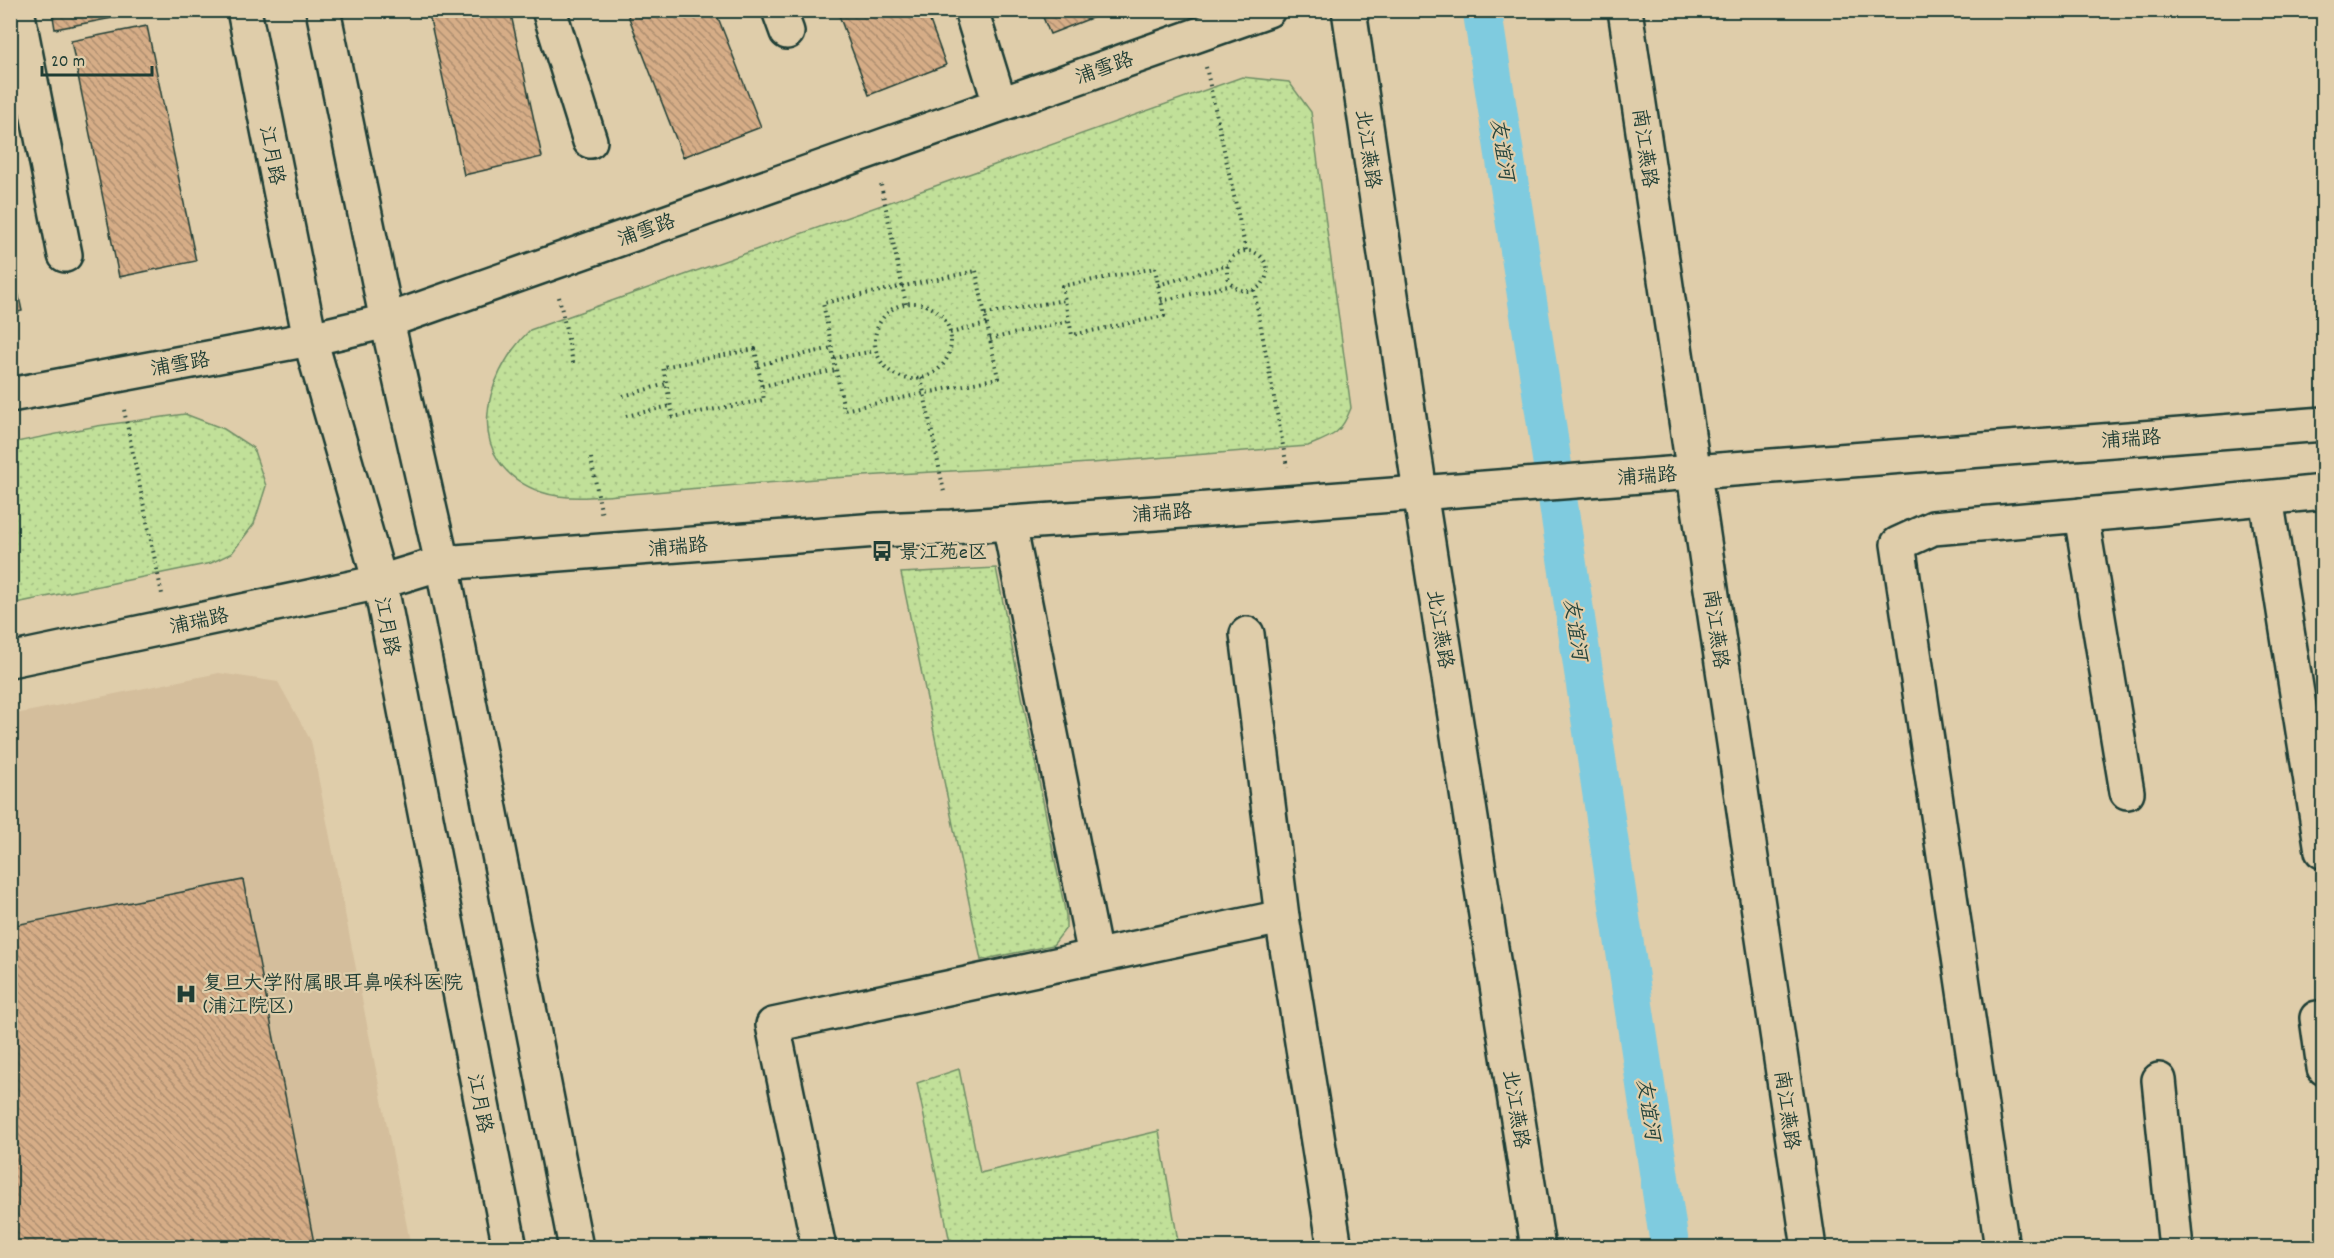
<svg xmlns="http://www.w3.org/2000/svg" width="2334" height="1258" font-family="Dekko,'LXGW WenKai TC',sans-serif">
<defs>
<pattern id="grass-dots" width="8" height="8" patternUnits="userSpaceOnUse" patternTransform="scale(1.5)"><rect width="8" height="8" fill="#c1e099"/><path d="M2 2h.1M6 6h.1" fill="none" stroke="#a5c184" stroke-width="1.8" stroke-linecap="round"/></pattern>
<pattern id="building-back-hatch" width="6" height="6" patternUnits="userSpaceOnUse" patternTransform="scale(1.5)"><rect width="6" height="6" fill="#d6ad87"/><path d="M-1 5l2 2M0 0l6 6M5-1l2 2" fill="none" stroke="#ad8e6f"/></pattern>
</defs>
<rect width="100%" height="100%" fill="#dfcdaa"/>
<filter id="ink" filterUnits="userSpaceOnUse"><feTurbulence type="fractalNoise" baseFrequency=".0167" numOctaves="2"/><feDisplacementMap in="SourceGraphic" scale="12" xChannelSelector="R" yChannelSelector="G"/><feConvolveMatrix kernelMatrix="1 2 1 2 8 2 1 2 1" color-interpolation-filters="sRGB"/></filter>
<g filter="url(#ink)">
<polygon fill="#d4be9c" points="219,673 278,682 311,741 411,1247 11,1248 11,715"/>
<g fill="url(#grass-dots)" stroke="#708e66" stroke-width="1.5">
<path d="M 1242,77 L 1289,82 L 1311,112 L 1351,408 C 1341,434 1333,436 1308,446 C 1240,451 1172,457 1104,462 C 996,470 887,473 779,482 C 733,485 688,489 643,493 C 613,495 569,502 541,492 C 461,463 482,377 530,330 Z"/>
<polygon points="185,414 224,429 253,448 266,486 254,524 232,553 211,563 11,604 11,443 97,426"/>
<polygon points="996,568 1066,915 1066,928 1053,945 981,960 901,573"/>
<polygon points="959,1069 980,1173 1159,1131 1179,1247 951,1247 917,1083"/>
</g>
<g fill="none" stroke-linecap="round" stroke-linejoin="round">
<polyline stroke="#7fcbdf" stroke-width="39" points="1482,10 1541,388 1670,1248"/>
</g>
<g fill="url(#building-back-hatch)" stroke="#1f3d34" stroke-width="1.5">
<polygon points="52,10 132,10 133,14 55,29"/>
<polygon points="428,10 510,10 542,157 464,175"/>
<polygon points="626,10 715,10 761,127 683,157"/>
<polygon points="837,10 926,10 946,65 869,95"/>
<polygon points="1040,10 1112,10 1050,34"/>
<polygon points="147,26 196,261 119,277 71,41"/>
<polygon points="10,255 22,311 10,314"/>
<polygon points="243,880 315,1248 10,1248 10,926"/>
</g>
<g fill="none" stroke-linecap="round" stroke-linejoin="round">
<defs>
<g id="minor">
<polyline points="17,10 65,255"/>
<polyline points="244,10 310,339 380,582 510,1248"/>
<polyline points="323,10 387,321 442,563 576,1248"/>
<polyline points="549,10 590,141"/>
<polyline points="779,10 787,32"/>
<polyline points="971,10 1000,104"/>
<polyline points="1349,10 1420,492 1538,1248"/>
<polyline points="1625,10 1809,1248"/>
<polyline points="10,395 310,339 387,321 1268,10"/>
<polyline points="2266,498 2322,851"/>
<polyline points="2081,515 2127,792"/>
<polyline points="1009,523 1095,956"/>
<polyline points="1247,634 1282,917 1335,1248"/>
<polyline points="10,660 380,582 442,563 877,530 951,527 1156,513 2324,424"/>
<polyline points="2317,1018 2324,1068"/>
<polyline points="2159,1080 2176,1248"/>
<polyline points="819,1248 773,1025 1282,917"/>
<polyline points="2002,1248 1898,544 1933,528 2152,509 2324,492"/>
</g>
</defs>
<use href="#minor" stroke="#1f3d34" stroke-width="38"/>
<g stroke="#1f3d34" stroke-width="4" stroke-dasharray="1.5 4.5" stroke-linecap="butt">
<polyline points="1206,67 1246,251"/>
<polyline points="881,185 906,304"/>
<circle cx="1247" cy="271" r="20"/>
<polygon points="1155,268 1164,316 1072,335 1062,286"/>
<polygon points="976,271 998,378 844,410 823,303"/>
<polyline points="1158,285 1228,265"/>
<polyline points="1254,290 1287,467"/>
<polyline points="559,297 574,367"/>
<polyline points="1161,301 1232,285"/>
<circle cx="913" cy="341" r="38"/>
<polyline points="985,314 1065,300"/>
<polyline points="950,333 987,324"/>
<polyline points="990,339 1069,321"/>
<polygon points="755,349 764,400 673,417 663,367"/>
<polyline points="834,358 875,351"/>
<polyline points="758,365 832,348"/>
<polyline points="921,378 944,492"/>
<polyline points="762,386 836,370"/>
<polyline points="623,396 666,384"/>
<polyline points="124,410 162,594"/>
<polyline points="626,416 670,406"/>
<polyline points="591,458 602,516"/>
</g>
<use href="#minor" stroke="#dfcdaa" stroke-width="33"/>
</g>
</g>
<defs>
<symbol id="bus-bare" viewBox="-9 -9 18 18"><path d="M-5-6H5V4H4V6H2V4H-2V6H-4V4H-5ZM-3.5-4V0h7V-4ZM-3.5 1.2v1.5H-2V1.2ZM2 1.2v1.5H3.5V1.2Z" fill="#1f3d34" stroke="#dfcdaa" stroke-width="2.5" paint-order="stroke"/></symbol>
<symbol id="hospital-bare" viewBox="-9 -9 18 18"><path d="M-5-5h3v3.5h4V-5h3V5h-3V1.5h-4V5h-3Z" fill="#1f3d34" stroke="#dfcdaa" stroke-width="2.5" paint-order="stroke"/></symbol>
</defs>
<g fill-rule="evenodd">
<use href="#bus-bare" x="867" y="536" width="30" height="30"/>
<use href="#hospital-bare" x="171" y="979" width="30" height="30"/>
</g>
<g text-anchor="middle" stroke-width="4.5" stroke-linejoin="round" paint-order="stroke">
<g font-size="20" fill="#1f3d34" stroke="#dfcdaa">
<text transform="translate(1104 67) rotate(-19)" y="7">浦雪路</text>
<text transform="translate(1646 148) rotate(82)" y="7">南江燕路</text>
<text transform="translate(1369 149) rotate(82)" y="7">北江燕路</text>
<text transform="translate(273 155) rotate(79)" y="7">江月路</text>
<text transform="translate(646 229) rotate(-20)" y="7">浦雪路</text>
<text transform="translate(180 363) rotate(-10)" y="7">浦雪路</text>
<text transform="translate(2131 438) rotate(-4)" y="7">浦瑞路</text>
<text transform="translate(1647 475) rotate(-4)" y="7">浦瑞路</text>
<text transform="translate(1162 512) rotate(-4)" y="7">浦瑞路</text>
<text transform="translate(678 546) rotate(-5)" y="7">浦瑞路</text>
<text transform="translate(199 620) rotate(-12)" y="7">浦瑞路</text>
<text transform="translate(388 626) rotate(79)" y="7">江月路</text>
<text transform="translate(1441 629) rotate(81)" y="7">北江燕路</text>
<text transform="translate(1717 629) rotate(82)" y="7">南江燕路</text>
<text transform="translate(481 1103) rotate(79)" y="7">江月路</text>
<text transform="translate(1517 1109) rotate(81)" y="7">北江燕路</text>
<text transform="translate(1788 1110) rotate(82)" y="7">南江燕路</text>
</g>
<g font-size="20" fill="#1f3d34" stroke="#dfcdaa" text-anchor="start">
<text x="899" y="558">景江苑e区</text>
<text x="203" y="989">复旦大学附属眼耳鼻喉科医院<tspan x="203" dy="23">(浦江院区)</tspan></text>
</g>
<g font-size="21" font-style="italic" fill="#24443d" stroke="#dfcdaa">
<text transform="translate(1503 149) rotate(81)" y="7">友谊河</text>
<text transform="translate(1576 629) rotate(81)" y="7">友谊河</text>
<text transform="translate(1649 1109) rotate(81)" y="7">友谊河</text>
</g>
</g>
<rect width="2334" height="1258" fill="none" stroke="#dfcdaa" stroke-width="36"/>
<rect x="18" y="18" width="2298" height="1222" fill="none" stroke="#1f3d34" stroke-width="2" filter="url(#ink)"/>
<path d="M42 66v9h110v-9" fill="none" stroke="#1f3d34" stroke-width="3"/>
<text x="51" y="66" font-size="18" fill="#1f3d34" stroke="#dfcdaa" stroke-width="4.5" paint-order="stroke">20 m</text>
</svg>
